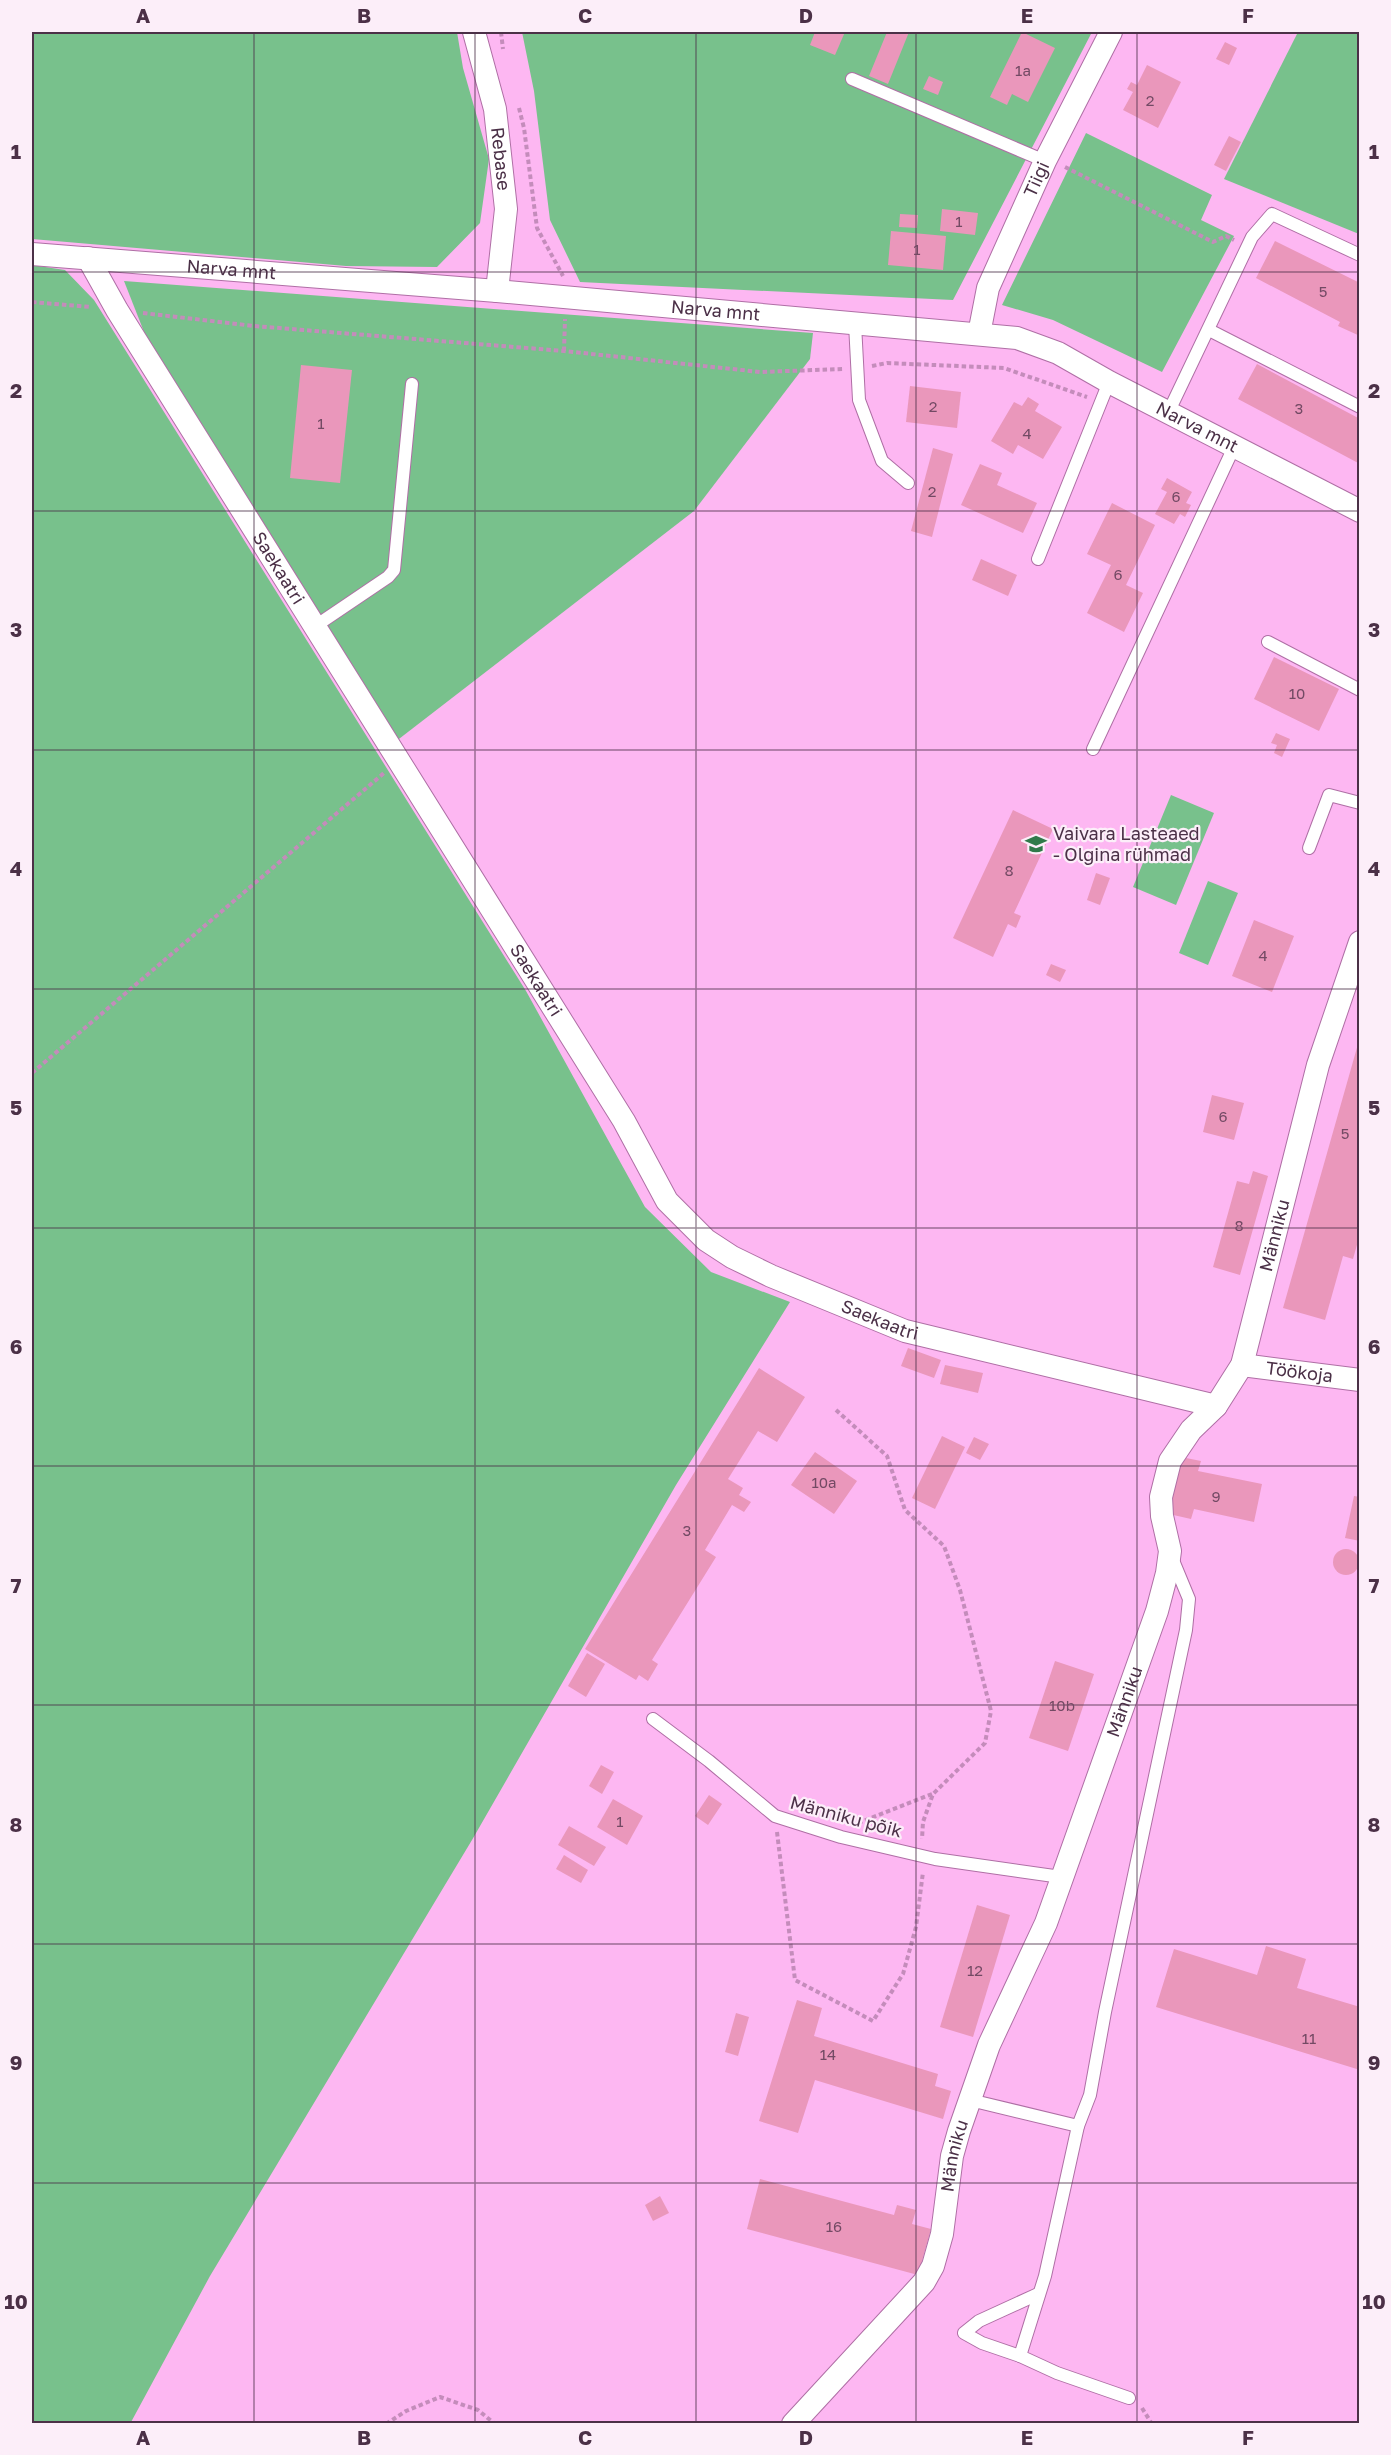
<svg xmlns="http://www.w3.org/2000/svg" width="1391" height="2455" font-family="'Golos Text',sans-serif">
<rect width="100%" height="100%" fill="#fdb7f2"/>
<g fill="#78c18c">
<polygon points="32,32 457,32 463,68 489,159 480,223 437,267 346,266 32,239"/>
<polygon points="522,32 1092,32 953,300 580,282 550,220 534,91"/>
<polygon points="1298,32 1359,32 1359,234 1224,179"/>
<polygon points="1086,133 1212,195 1201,220 1234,236 1162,372 1053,320 1002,305"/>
<polygon points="32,265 65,270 94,300 526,991 645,1207 711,1272 790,1302 676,1485 472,1840 210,2276 130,2424 32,2423"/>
<polygon points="124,281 813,333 810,359 694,511 395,742 148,342"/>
<polygon points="1171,795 1214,813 1176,905 1133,887"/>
<polygon points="1208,881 1238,893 1208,965 1179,953"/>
</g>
<g fill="#ea97bb">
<polygon points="815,32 845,32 835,55 810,45"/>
<polygon points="887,32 909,32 888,84 869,76"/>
<polygon points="1022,32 1055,48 1028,102 1012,94 1007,105 990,97"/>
<polygon points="1225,42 1237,48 1229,65 1216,59"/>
<polygon points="1147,65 1181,82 1158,128 1123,110 1133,92 1127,89 1131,82 1137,85"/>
<polygon points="929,76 943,82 938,95 923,89"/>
<polygon points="1229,136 1241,142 1226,171 1214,165"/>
<polygon points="942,209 978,213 975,235 940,231"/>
<polygon points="900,214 918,215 917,228 899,227"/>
<polygon points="891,231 946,236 943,270 888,265"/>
<polygon points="1275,241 1360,283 1360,336 1338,326 1340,322 1256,278"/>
<polygon points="1257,364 1360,419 1360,464 1238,399"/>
<polygon points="301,365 352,370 340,483 290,478"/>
<polygon points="910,386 961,392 957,428 906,422"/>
<polygon points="1028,397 1039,404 1035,411 1062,427 1043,459 1018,445 1013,454 991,441 1014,402 1022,406"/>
<polygon points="933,448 953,454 932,537 911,531"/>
<polygon points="980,464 1002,473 997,485 1037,503 1023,533 961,505"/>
<polygon points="1167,478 1192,492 1186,503 1191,505 1185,517 1180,514 1174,524 1155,514 1167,492 1161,489"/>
<polygon points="1112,503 1155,525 1126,585 1143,593 1124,632 1087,613 1111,565 1087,554"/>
<polygon points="981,559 1017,575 1008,596 972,580"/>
<polygon points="1274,657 1339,689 1319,731 1254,699"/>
<polygon points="1276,733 1290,739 1282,757 1274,753 1277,745 1271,743"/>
<polygon points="1013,810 1053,829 1014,913 1021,916 1016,928 1008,924 993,957 953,938"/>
<polygon points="1096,873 1110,878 1100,905 1087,900"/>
<polygon points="1254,920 1294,936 1272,992 1232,976"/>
<polygon points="1051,964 1066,970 1060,982 1046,975"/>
<polygon points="1360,1037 1360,1234 1353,1259 1343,1256 1325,1320 1283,1308"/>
<polygon points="1212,1095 1244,1103 1234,1140 1203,1132"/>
<polygon points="1253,1171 1268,1176 1240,1275 1213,1267 1237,1181 1249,1184"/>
<polygon points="908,1348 941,1360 934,1378 901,1366"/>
<polygon points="945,1365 983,1373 978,1393 940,1384"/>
<polygon points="759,1368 805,1397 777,1442 758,1431 728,1479 743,1488 739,1495 751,1502 744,1512 732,1505 705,1550 716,1557 652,1660 658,1664 648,1681 639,1675 636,1680 585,1649"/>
<polygon points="942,1436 965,1447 935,1509 912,1498"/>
<polygon points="974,1437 989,1444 980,1460 966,1453"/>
<polygon points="815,1452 857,1481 834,1514 791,1485"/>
<polygon points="1181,1457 1201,1461 1198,1471 1262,1484 1254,1522 1194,1509 1191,1519 1169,1514"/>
<polygon points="1354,1496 1360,1497 1360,1541 1345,1538"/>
<circle cx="1346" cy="1562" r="13"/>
<polygon points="587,1653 605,1664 586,1697 568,1686"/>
<polygon points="1055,1661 1094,1674 1068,1751 1029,1738"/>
<polygon points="601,1765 614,1772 602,1794 589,1786"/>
<polygon points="709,1795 722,1804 708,1825 695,1816"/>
<polygon points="613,1799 643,1816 627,1845 597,1827"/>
<polygon points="569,1826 606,1847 594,1866 558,1845"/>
<polygon points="564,1855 588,1870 581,1883 556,1869"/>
<polygon points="977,1905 1010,1915 973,2037 940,2027"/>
<polygon points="1266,1946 1306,1959 1297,1988 1360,2007 1360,2070 1156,2007 1174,1949 1257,1975"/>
<polygon points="797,2000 822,2008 814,2036 938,2074 935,2086 951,2091 943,2119 815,2080 798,2133 759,2121"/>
<polygon points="736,2013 749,2017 738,2056 725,2052"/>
<polygon points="760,2179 894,2215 897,2205 916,2210 912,2224 931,2229 918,2275 747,2229"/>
<polygon points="660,2196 669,2213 653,2221 645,2205"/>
</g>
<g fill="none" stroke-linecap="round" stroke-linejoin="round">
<defs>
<g id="service">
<polyline points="852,79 1045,161"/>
<polyline points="855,324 859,400 882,461 908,483"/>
<polyline points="1209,330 1360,407"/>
<polyline points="1169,411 1252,237 1272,214 1360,255"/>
<polyline points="1038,559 1109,382"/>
<polyline points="314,627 388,577 394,570 412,384"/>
<polyline points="1268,642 1360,690"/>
<polyline points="1093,749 1234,447"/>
<polyline points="1309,848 1329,795 1360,803"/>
<polyline points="653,1719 709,1761 775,1816 841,1837 935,1859 1061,1877"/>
<polyline points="970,2100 1078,2126"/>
<polyline points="1020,2356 982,2343 964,2333 979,2321 1038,2294"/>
<polyline points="1129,2398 1057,2373 1020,2356 1045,2276 1078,2126 1090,2095 1105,2012 1186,1630 1189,1599 1172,1558"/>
</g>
<g id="minor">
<path id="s1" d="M 474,32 L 495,109 L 506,209 L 497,291"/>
<path id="s2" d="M 32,254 L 497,291 L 1017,338 L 1058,353 L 1109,382 L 1360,511"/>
<path id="s3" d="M 88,258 L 117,310 L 624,1121 L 667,1201 L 706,1240 L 732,1257 L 771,1276 L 905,1331 L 1216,1406"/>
<path id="s4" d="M 979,334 L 988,288 L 1045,161 L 1111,32"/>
<path id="s5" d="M 1242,1365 L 1360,1380"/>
<path id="s6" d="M 793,2424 L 924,2282 L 933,2266 L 942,2234 L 952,2156 L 959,2131 L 989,2045 L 1046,1923 L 1157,1611 L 1167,1573 L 1170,1551 L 1162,1516 L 1161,1497 L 1170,1461 L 1191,1430 L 1216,1406 L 1242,1365 L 1318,1065 L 1360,942"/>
</g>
</defs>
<use href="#service" stroke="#af6fa5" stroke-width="14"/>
<use href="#minor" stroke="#af6fa5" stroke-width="24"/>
<g stroke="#c48cbb" stroke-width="4" stroke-dasharray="4.5 3" stroke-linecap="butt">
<polyline points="501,32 503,49"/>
<polyline points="519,108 524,128 537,228 563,276"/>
<polyline points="1065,167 1213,242 1226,236 1234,240"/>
<polyline points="32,302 91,307"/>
<polyline points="143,313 254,326 564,351 760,372 843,369"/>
<polyline points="564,351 565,319"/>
<polyline points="872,366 887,363 1004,368 1087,397"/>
<polyline points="32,1073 384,773"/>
<polyline points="836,1410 887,1456 905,1510 944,1546 960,1590 991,1711 985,1743 933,1794 923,1822 922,1839"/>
<polyline points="858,1823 932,1794"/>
<polyline points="777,1832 795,1980 873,2021 903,1974 916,1927 923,1872"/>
<polyline points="1142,2408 1152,2424"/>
<polyline points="386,2424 406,2411 440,2397 478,2410 495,2424"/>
</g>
<use href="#service" stroke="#fff" stroke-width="12"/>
<use href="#minor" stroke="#fff" stroke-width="22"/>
</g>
<path fill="none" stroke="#4b3047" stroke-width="1.5" stroke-opacity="0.55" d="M 254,32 L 254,2424M 475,32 L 475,2424M 696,32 L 696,2424M 916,32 L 916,2424M 1137,32 L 1137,2424M 32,272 L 1360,272M 32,511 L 1360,511M 32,750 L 1360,750M 32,989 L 1360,989M 32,1228 L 1360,1228M 32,1466 L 1360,1466M 32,1705 L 1360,1705M 32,1944 L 1360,1944M 32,2183 L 1360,2183"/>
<defs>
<symbol id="school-bare" viewBox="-9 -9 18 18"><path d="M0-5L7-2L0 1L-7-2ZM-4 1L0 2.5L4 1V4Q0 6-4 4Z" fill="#2f7a49" stroke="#fceef9" stroke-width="2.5" paint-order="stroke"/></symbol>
</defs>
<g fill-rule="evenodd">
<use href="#school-bare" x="1021" y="829" width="30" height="30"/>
</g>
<g text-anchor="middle" stroke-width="4.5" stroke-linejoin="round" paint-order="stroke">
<g font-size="15" fill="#734a64">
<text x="1023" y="76">1a</text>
<text x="1150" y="106">2</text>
<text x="959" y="227">1</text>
<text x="917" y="255">1</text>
<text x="1323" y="297">5</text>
<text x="933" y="412">2</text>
<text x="1299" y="414">3</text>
<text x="321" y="429">1</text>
<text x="1027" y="439">4</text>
<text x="932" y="497">2</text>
<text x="1176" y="502">6</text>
<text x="1118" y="580">6</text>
<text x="1297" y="699">10</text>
<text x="1009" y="876">8</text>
<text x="1263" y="961">4</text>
<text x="1223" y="1122">6</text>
<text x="1345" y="1139">5</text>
<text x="1239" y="1231">8</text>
<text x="824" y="1488">10a</text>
<text x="1216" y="1502">9</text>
<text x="687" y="1536">3</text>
<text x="1062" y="1711">10b</text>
<text x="620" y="1827">1</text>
<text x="975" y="1976">12</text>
<text x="1309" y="2044">11</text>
<text x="828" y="2060">14</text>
<text x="834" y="2232">16</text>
</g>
<g font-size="18" fill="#4b3047" stroke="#fceef9">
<text dy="6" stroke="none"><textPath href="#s1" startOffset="130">Rebase</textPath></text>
<text dy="6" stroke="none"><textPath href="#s4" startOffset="166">Tiigi</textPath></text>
<text dy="6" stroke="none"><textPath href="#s2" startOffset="200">Narva mnt</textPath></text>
<text dy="6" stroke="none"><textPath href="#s2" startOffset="686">Narva mnt</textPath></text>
<text dy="6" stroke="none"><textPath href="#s2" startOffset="1190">Narva mnt</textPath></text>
<text dy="6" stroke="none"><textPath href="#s3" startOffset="364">Saekaatri</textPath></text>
<text dy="6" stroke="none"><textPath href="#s3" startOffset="850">Saekaatri</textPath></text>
<text dy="6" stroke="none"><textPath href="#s6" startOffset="1314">Männiku</textPath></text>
<text dy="6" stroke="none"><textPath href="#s3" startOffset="1354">Saekaatri</textPath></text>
<text dy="6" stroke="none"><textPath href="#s5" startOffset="58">Töökoja</textPath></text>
<text dy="6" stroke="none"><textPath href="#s6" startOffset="810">Männiku</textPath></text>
<text transform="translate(846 1817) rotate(15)" y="6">Männiku põik</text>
<text dy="6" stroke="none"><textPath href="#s6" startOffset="324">Männiku</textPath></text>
</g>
<g font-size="18" fill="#4b3047" stroke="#fceef9" text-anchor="start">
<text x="1053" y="840">Vaivara Lasteaed<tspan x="1053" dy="21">- Olgina rühmad</tspan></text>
</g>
</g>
<rect width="1391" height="2455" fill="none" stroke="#fceef9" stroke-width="66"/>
<rect x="33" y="33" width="1325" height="2389" fill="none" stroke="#4b3047" stroke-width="2"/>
<g font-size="20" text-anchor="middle" font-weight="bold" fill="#4b3047">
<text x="143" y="23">A</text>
<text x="364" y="23">B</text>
<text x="585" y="23">C</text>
<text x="806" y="23">D</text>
<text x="1027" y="23">E</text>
<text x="1248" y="23">F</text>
<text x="16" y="159">1</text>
<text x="1374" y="159">1</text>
<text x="16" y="398">2</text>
<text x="1374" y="398">2</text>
<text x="16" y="637">3</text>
<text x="1374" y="637">3</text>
<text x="16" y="876">4</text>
<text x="1374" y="876">4</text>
<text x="16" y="1115">5</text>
<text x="1374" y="1115">5</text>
<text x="16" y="1354">6</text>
<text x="1374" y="1354">6</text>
<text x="16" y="1593">7</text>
<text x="1374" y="1593">7</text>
<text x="16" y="1832">8</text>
<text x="1374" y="1832">8</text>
<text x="16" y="2070">9</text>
<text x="1374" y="2070">9</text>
<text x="16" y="2309">10</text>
<text x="1374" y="2309">10</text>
<text x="143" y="2445">A</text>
<text x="364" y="2445">B</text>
<text x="585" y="2445">C</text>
<text x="806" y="2445">D</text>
<text x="1027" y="2445">E</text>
<text x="1248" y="2445">F</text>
</g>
</svg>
